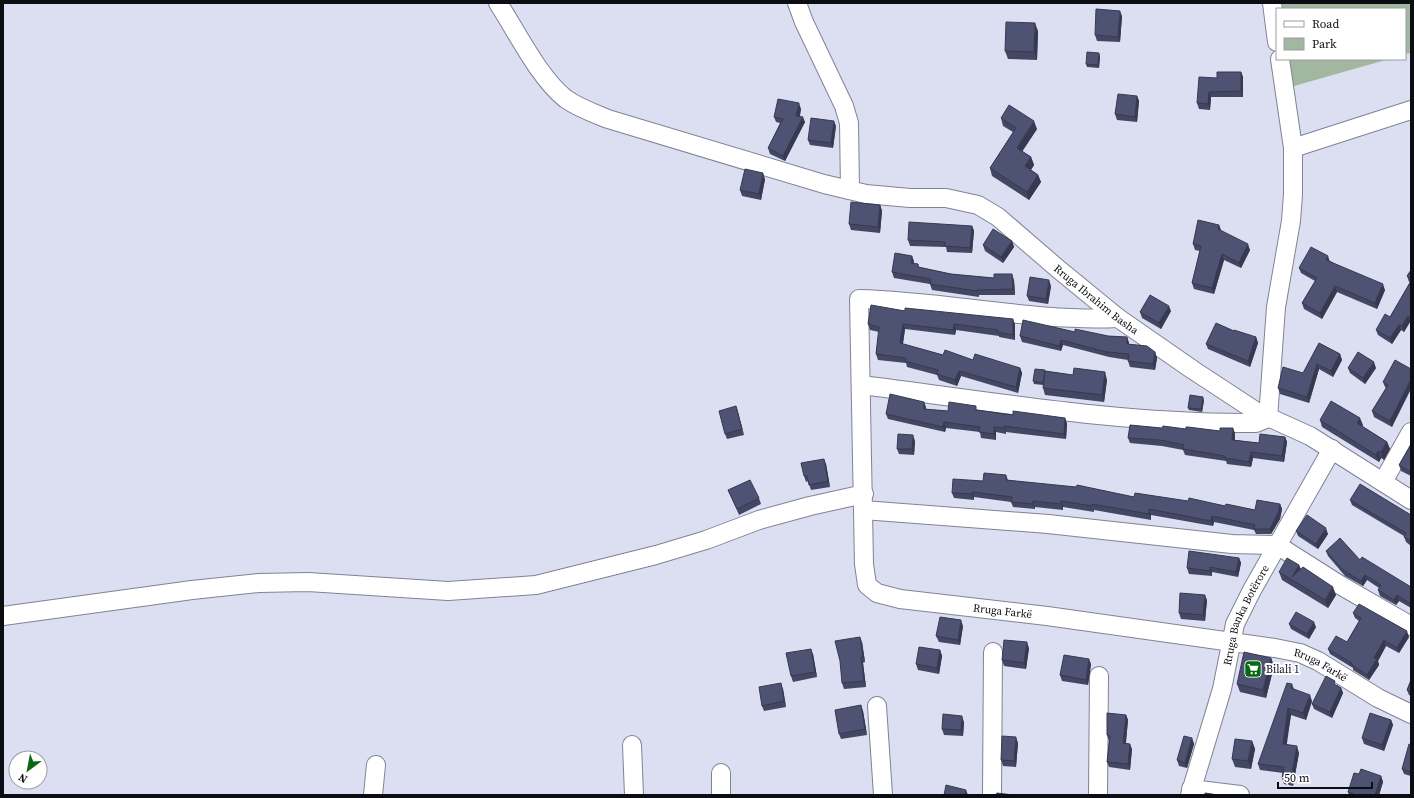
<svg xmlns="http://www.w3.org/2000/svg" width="1414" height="798" font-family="'Source Serif 4',serif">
<rect width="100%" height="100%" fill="#dcdff1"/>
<g fill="#a1b7a0">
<polygon points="1276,3 1411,3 1411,53 1405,54 1405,9 1277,9"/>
<polygon points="1283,59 1389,59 1287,88"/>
</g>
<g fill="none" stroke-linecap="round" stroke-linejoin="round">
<defs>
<g id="minor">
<path id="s1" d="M 498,3 C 517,32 539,78 566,99 C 579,108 593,113 608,119 L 824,184 L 866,194 L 910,198 L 946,198 L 978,205 L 998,217 L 1057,268 L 1118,318 L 1193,370 L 1257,412 L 1310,436 L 1411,500"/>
<polyline points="797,3 804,22 844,106 849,123 850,190"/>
<polyline points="1272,3 1277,42"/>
<polyline points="1293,148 1411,110"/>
<path id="s2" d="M 1118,318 C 1032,322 946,301 859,299 L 864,564 L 867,585 L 877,593 L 900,599 L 1047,616 L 1275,648 L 1300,653 L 1318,661 L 1378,698 L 1411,714"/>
<path d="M 862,385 C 989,401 1116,423 1245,423 L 1256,423 L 1268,418 L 1276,307 L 1291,221 L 1293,194 L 1293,148 L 1280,59"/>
<polyline points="1383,482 1411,432"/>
<polyline points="863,510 1048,524 1232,544 1277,545 1340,585 1411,626"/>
<polyline points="3,616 192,590 259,583 308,582 448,591 536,585 656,555 706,540 759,520 810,506 864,494"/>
<polyline points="877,706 883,795"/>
<polyline points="632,745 634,795"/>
<polyline points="721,773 721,795"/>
<polyline points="1191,789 1240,795"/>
<polyline points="373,795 376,765"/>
<polyline points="992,795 993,652"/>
<polyline points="1098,795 1099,676"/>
<path id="s3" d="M 1190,795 L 1222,689 L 1235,624 L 1252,590 L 1332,449"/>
</g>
</defs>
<use href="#minor" stroke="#808394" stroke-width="20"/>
<use href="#minor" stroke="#fff" stroke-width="18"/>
</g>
<g fill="#434763">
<polygon points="1122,16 1120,42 1097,41 1095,35"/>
<polygon points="1038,31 1037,60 1008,59 1005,51"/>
<polygon points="1100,56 1099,68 1087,67 1086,64"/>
<polygon points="1241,72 1243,77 1243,97 1211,97 1210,110 1199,109 1197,103 1217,78"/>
<polygon points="1137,96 1139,101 1137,122 1117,120 1115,114"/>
<polygon points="801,109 800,116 805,122 785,161 770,154 768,148 780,123 776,122 774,117"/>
<polygon points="1001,118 1037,129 1022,151 1031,157 1034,165 1031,170 1038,175 1041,182 1029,200 992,176 990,168 1013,132 1003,126"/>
<polygon points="836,126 833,148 810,145 808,140"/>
<polygon points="765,179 761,200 742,196 740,190"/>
<polygon points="880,205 882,211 880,233 851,230 849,224"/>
<polygon points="1219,225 1221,231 1250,250 1241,268 1224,260 1214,294 1194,289 1192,283 1200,251 1195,250 1193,244"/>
<polygon points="972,226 974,231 972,253 947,252 946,247 910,246 908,240"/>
<polygon points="1012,241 1014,247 1003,263 985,251 983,245"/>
<polygon points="914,261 913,263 918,264 919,267 951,274 1014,280 1015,295 979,295 979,297 932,290 930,284 894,278 892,272"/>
<polygon points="1330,261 1385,290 1377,309 1337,292 1322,319 1304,309 1302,303 1315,281 1301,273 1299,268"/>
<polygon points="1411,270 1411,322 1410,322 1404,332 1401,330 1392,344 1378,335 1376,330 1390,317 1410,282 1409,282 1407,276"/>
<polygon points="1051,286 1048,304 1029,301 1027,296"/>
<polygon points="905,311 1015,324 1015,340 999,337 999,336 956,330 955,335 905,329 903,344 943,355 973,360 1020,368 1022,373 1018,393 961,376 957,386 939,380 937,375 907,367 906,363 878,360 876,354 879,332 870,330 868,324"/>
<polygon points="1171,311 1161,329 1142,318 1140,312"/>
<polygon points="1234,331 1256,337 1258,343 1250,367 1208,349 1206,344"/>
<polygon points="1075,332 1108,336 1127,337 1129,343 1129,344 1155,352 1157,358 1155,370 1130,367 1128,361 1128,360 1109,357 1063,345 1061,351 1022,342 1020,336"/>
<polygon points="1319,343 1340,354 1342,360 1333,377 1319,369 1309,403 1280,394 1278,388 1303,373"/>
<polygon points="1348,368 1376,368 1365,384 1350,373"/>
<polygon points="1411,369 1392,427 1374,417 1372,411 1386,388 1385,387 1383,382"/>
<polygon points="1045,371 1107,380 1104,402 1045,395 1043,388 1043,385 1034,384 1033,381"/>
<polygon points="1204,400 1202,412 1189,410 1188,408"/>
<polygon points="736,406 744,435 727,439 725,434"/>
<polygon points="926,407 926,409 948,411 978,410 1013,415 1065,418 1067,424 1066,439 1006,432 1006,434 996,432 996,440 981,438 980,432 946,428 945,432 888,419 886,414"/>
<polygon points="1320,420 1363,425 1362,426 1387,442 1390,449 1384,460 1381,458 1379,462 1322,427"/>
<polygon points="1186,429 1220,431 1235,433 1235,440 1259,443 1285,437 1287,442 1284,462 1253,458 1251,467 1227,464 1226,461 1185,455 1183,450 1162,446 1130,443 1128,438"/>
<polygon points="915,441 914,455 899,454 897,449"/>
<polygon points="1411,444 1411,476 1401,471 1399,465"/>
<polygon points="826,464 830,487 811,490 808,481 806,482 804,476"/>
<polygon points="1006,475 1008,480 1134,497 1188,501 1255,510 1280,504 1282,509 1280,519 1271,534 1256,534 1254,530 1214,522 1213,526 1151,515 1151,520 1094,510 1094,512 1063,507 1063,510 1035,507 1035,509 1013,507 1011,502 974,497 974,500 954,498 952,493 983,481"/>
<polygon points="728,490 759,498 761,504 739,515"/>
<polygon points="1350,500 1411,515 1411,546 1406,542 1404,536 1352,505"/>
<polygon points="1296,531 1328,534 1318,549 1298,536"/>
<polygon points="1326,551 1360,560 1411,587 1411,608 1399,601 1396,605 1380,596 1378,590 1379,588 1367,580 1363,586 1345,576 1328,556"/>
<polygon points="1239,558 1241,563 1238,577 1212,572 1212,576 1189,574 1187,568"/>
<polygon points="1299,565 1301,569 1336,595 1328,608 1282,580 1279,572"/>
<polygon points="1207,600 1205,621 1181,619 1179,613"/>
<polygon points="1353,613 1409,637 1399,653 1386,646 1378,661 1379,665 1369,680 1353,670 1353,668 1330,654 1328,649 1347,642 1359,621 1355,618"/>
<polygon points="1289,624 1316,627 1309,639 1291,629"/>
<polygon points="963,626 960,645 939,642 936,636"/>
<polygon points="862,642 865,662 863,663 866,687 844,689 842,683"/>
<polygon points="1029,648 1026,669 1004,666 1002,660"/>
<polygon points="940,650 942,656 939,674 918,670 916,664"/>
<polygon points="813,654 817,677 793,682 791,676"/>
<polygon points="1271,658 1274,666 1266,698 1240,692 1237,684"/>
<polygon points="1091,664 1088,685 1062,681 1060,675"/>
<polygon points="1411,680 1411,696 1409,695 1407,690"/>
<polygon points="1292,684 1294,689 1312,701 1306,720 1291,715 1286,744 1299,753 1293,786 1284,784 1282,778 1283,773 1260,770 1258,764"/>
<polygon points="1337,685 1341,688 1343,693 1332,718 1314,709 1312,704"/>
<polygon points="783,689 786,707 764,711 762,706"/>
<polygon points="863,711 867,735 841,739 839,734"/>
<polygon points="1126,715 1128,720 1126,743 1132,749 1130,770 1109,767 1107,762 1109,741 1107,735"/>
<polygon points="1391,720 1393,725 1384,751 1364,744 1362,738"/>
<polygon points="964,722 963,736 944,735 942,729"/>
<polygon points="1192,738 1194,744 1187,768 1179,766 1177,760"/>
<polygon points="1252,741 1255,749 1251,769 1235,767 1232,759"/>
<polygon points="1018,743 1016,767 1003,766 1001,760"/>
<polygon points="1411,745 1411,776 1404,774 1402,769"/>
<polygon points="1359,774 1381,776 1383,782 1379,795 1349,795 1348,792"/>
</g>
<g fill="#373950">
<polygon points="1120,11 1122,16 1120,42 1118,37"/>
<polygon points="1035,23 1038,31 1037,60 1034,52"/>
<polygon points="1099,53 1100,56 1099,68 1098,65"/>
<polygon points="1241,72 1243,77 1243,97 1241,91"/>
<polygon points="1209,92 1211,97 1210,110 1208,104"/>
<polygon points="1137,96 1139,101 1137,122 1135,117"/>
<polygon points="799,103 801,109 798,122 796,116"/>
<polygon points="803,117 805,122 785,161 783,156"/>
<polygon points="834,121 836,126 833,148 831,143"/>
<polygon points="1034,121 1037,129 1020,155 1017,148"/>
<polygon points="1031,157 1034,165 1028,174 1025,166"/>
<polygon points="763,173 765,179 761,200 759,194"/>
<polygon points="1038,175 1041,182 1029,200 1027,192"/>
<polygon points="880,205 882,211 880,233 878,227"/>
<polygon points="1219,225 1221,230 1220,235 1218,229"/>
<polygon points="972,226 974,231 972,253 970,248"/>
<polygon points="1012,241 1014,247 1003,263 1001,257"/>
<polygon points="1248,244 1250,250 1241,268 1239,263"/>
<polygon points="1222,254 1224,260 1214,294 1212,288"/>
<polygon points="912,256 914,261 913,268 911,263"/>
<polygon points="1328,256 1330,262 1326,260"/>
<polygon points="1012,274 1014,280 1015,295 1013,289"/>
<polygon points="1049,280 1051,286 1048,304 1046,299"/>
<polygon points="1383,284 1385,290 1377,309 1375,303"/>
<polygon points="1335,286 1337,292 1322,319 1320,313"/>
<polygon points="1169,306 1171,311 1161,329 1159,323"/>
<polygon points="1408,316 1410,322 1404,332 1402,326"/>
<polygon points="1013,319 1015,324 1015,340 1013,335"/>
<polygon points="903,324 905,329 902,349 900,343"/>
<polygon points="954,324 956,330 955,335 953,330"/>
<polygon points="1399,325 1401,330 1392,344 1390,338"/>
<polygon points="1127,337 1129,343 1129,350 1127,344"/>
<polygon points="1256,337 1258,343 1250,367 1248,361"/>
<polygon points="1061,340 1063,345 1061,351 1059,346"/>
<polygon points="1155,352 1157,358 1155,370 1153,364"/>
<polygon points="1340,354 1342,360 1333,377 1331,371"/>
<polygon points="1374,362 1376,368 1365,384 1363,378"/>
<polygon points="1317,364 1319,369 1309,403 1307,397"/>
<polygon points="1020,368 1022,373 1018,393 1016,387"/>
<polygon points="959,371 961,376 957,386 955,380"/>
<polygon points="1105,372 1107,380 1104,402 1102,395"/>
<polygon points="1411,379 1411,389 1392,427 1390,421"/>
<polygon points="1203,397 1204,400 1202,412 1201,409"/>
<polygon points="924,402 926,407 926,414 924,409"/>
<polygon points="736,406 738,412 744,435 742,429"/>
<polygon points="1065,418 1067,424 1066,439 1064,434"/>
<polygon points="1360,418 1363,425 1360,430 1357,423"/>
<polygon points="944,422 946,428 945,432 943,427"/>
<polygon points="1004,426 1006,432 1006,434 1004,428"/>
<polygon points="994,427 996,432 996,440 994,434"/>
<polygon points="1233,428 1235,433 1234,445 1232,440"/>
<polygon points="913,435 915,441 914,455 912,449"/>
<polygon points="1285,437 1287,442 1284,462 1282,456"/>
<polygon points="1387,442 1390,449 1384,460 1381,452"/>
<polygon points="1378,451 1381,458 1379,462 1376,455"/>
<polygon points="1251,452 1253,458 1251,467 1249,462"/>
<polygon points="824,459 826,464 830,487 828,481"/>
<polygon points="972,492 974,497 974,500 972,494"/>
<polygon points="1033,501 1035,507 1035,509 1033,504"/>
<polygon points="1061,501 1063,507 1063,510 1061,504"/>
<polygon points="1280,504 1282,509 1280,519 1271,534 1270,529"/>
<polygon points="1149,509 1151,515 1151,520 1149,514"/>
<polygon points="1212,516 1214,522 1213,526 1211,521"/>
<polygon points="1326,528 1328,534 1318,549 1316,544"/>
<polygon points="1239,558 1241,563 1238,577 1236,572"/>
<polygon points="1299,565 1302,574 1292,577"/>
<polygon points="1210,567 1212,572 1212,576 1210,571"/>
<polygon points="1365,575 1367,580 1363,586 1361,581"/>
<polygon points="1333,587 1336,595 1328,608 1325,600"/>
<polygon points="1205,595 1207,600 1205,621 1203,615"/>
<polygon points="1397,595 1399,601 1396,605 1394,600"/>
<polygon points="961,620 963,626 960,645 958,640"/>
<polygon points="1314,622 1316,627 1309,639 1307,634"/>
<polygon points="1407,631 1409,637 1399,653 1397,648"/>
<polygon points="860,637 862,642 865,662 863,657"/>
<polygon points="1384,640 1386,646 1378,661 1379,665 1369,680 1367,675 1374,658"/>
<polygon points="1027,642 1029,648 1026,669 1024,663"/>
<polygon points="811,649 813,654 817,677 815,672"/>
<polygon points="940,650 942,656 939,674 937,668"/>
<polygon points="861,657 863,663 866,687 864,681"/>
<polygon points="1271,658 1274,666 1266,698 1263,690"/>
<polygon points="1089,659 1091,664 1088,685 1086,680"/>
<polygon points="781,683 783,689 786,707 784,701"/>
<polygon points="1341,688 1343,693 1332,718 1330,712"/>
<polygon points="1310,695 1312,701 1306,720 1303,713"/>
<polygon points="861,705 863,711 867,735 865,729"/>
<polygon points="1288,708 1291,715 1286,750 1283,744"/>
<polygon points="1126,715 1128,720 1125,749 1123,743"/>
<polygon points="962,716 964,722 963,736 961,730"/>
<polygon points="1391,720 1393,725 1384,751 1382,745"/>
<polygon points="1016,737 1018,743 1016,767 1014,761"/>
<polygon points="1192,738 1194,744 1187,768 1185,763"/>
<polygon points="1252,741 1255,749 1251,769 1248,761"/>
<polygon points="1130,744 1132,749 1130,770 1128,764"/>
<polygon points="1297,746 1299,753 1293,786 1291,779"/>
<polygon points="1381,776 1383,782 1379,795 1375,795"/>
<polygon points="966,790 968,795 965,795"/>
</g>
<g fill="#4e5273" stroke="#373950">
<polygon points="1096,9 1120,11 1118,37 1095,35"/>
<polygon points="1006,22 1035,23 1034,52 1005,51"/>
<polygon points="1087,52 1099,53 1098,65 1086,64"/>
<polygon points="1217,72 1241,72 1241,91 1209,92 1208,104 1197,103 1199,77 1217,78"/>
<polygon points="1118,94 1137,96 1135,117 1115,114"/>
<polygon points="778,99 799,103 796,116 803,117 783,156 768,148 783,119 774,117"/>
<polygon points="1009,105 1034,121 1017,148 1031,157 1025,166 1038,175 1027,192 990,168 1016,128 1001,118"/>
<polygon points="811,118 834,121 831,143 808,140"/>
<polygon points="745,169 763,173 759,194 740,190"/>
<polygon points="851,202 880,205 878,227 849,224"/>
<polygon points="1198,220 1219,225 1218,229 1248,244 1239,263 1222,254 1212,288 1192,283 1201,246 1193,244"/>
<polygon points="909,222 972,226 970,248 945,246 945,242 908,240"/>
<polygon points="993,229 1012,241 1001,257 983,245"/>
<polygon points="1311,247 1328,256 1326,260 1383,284 1375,303 1335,286 1320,313 1302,303 1317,278 1299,268"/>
<polygon points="895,253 912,256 911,263 918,264 918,267 951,274 994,278 994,274 1012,274 1013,289 977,290 977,291 930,284 931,279 892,272"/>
<polygon points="1411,270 1411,279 1407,276"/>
<polygon points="1030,277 1049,280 1046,299 1027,296"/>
<polygon points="1411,281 1411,318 1408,316 1402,326 1399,325 1390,338 1376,330 1385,314 1390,317"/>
<polygon points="1150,295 1169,306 1159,323 1140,312"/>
<polygon points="871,305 905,311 905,308 1013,319 1013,335 997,332 998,330 954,324 953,330 903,324 900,343 943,355 945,350 973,360 975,354 1020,368 1016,387 959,371 955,380 937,374 938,370 905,361 906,358 876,354 879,327 868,324"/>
<polygon points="1023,320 1075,332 1075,329 1108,336 1127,337 1127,344 1147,346 1155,352 1153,364 1128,361 1129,354 1107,352 1061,340 1059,346 1020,336"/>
<polygon points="1216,323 1234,331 1234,330 1256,337 1248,361 1206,344"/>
<polygon points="1319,343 1340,354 1331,371 1317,364 1307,397 1278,388 1283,367 1303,373"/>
<polygon points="1358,352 1374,362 1363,378 1348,368"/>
<polygon points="1395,360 1411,369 1411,379 1390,421 1372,411 1388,385 1383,382"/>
<polygon points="1074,368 1105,372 1102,395 1043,388 1045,371 1073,375"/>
<polygon points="1035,369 1045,370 1043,383 1033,381"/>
<polygon points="890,394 924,402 924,409 948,411 949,402 976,406 976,410 1013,415 1013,411 1065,418 1064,434 1004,426 1004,428 994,427 994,434 979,432 980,427 944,422 943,427 886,414"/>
<polygon points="1190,395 1203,397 1201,409 1188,408"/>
<polygon points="1331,401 1360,418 1357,423 1387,442 1381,452 1378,451 1376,455 1320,420"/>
<polygon points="736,406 742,429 725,434 719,411"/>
<polygon points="1130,425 1162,428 1163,426 1186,429 1186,427 1188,427 1220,431 1220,428 1233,428 1232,440 1259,443 1260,434 1285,437 1282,456 1251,452 1249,462 1225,458 1225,456 1183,449 1184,445 1160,440 1128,438"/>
<polygon points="898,434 913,435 912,449 897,449"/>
<polygon points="1411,444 1411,472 1399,465"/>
<polygon points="824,459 828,481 809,485 807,476 804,476 801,463"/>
<polygon points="984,473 1006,475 1006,480 1076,487 1077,485 1134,497 1135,493 1188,501 1189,498 1225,506 1226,504 1255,510 1257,500 1280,504 1278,513 1270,529 1254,529 1255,525 1212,516 1211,521 1149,509 1149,514 1092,504 1092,506 1061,501 1061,504 1033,501 1033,504 1011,502 1012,497 972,492 972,494 952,493 953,479 983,481"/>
<polygon points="750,480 759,498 737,509 728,490"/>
<polygon points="1360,484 1411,515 1411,541 1404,537 1406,533 1350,500"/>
<polygon points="1307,515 1326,528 1316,544 1296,531"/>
<polygon points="1340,538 1360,560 1362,557 1411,587 1411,604 1397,595 1394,600 1378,590 1381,585 1365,575 1361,581 1343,570 1326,551"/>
<polygon points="1189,551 1239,558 1236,572 1210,567 1210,571 1187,568"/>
<polygon points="1287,558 1299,565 1292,577 1303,567 1333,587 1325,600 1279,572"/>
<polygon points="1180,593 1205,595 1203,615 1179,613"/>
<polygon points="1359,604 1407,631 1397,648 1384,640 1374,658 1377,659 1367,675 1351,664 1352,663 1328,649 1336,636 1347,642 1361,618 1353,613"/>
<polygon points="1296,612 1314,622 1307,634 1289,624"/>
<polygon points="940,617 961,620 958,640 936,636"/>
<polygon points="860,637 863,657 861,657 864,681 842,683 840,661 835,641"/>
<polygon points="1004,640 1027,642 1024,663 1002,660"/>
<polygon points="919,647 940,650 937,668 916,664"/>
<polygon points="811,649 815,672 791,676 786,653"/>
<polygon points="1244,652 1271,658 1263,690 1237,684"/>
<polygon points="1064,655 1089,659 1086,680 1060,675"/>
<polygon points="1326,676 1335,681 1334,684 1341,688 1330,712 1312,704"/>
<polygon points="1411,680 1411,692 1407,690"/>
<polygon points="781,683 784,701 762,706 759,687"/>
<polygon points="1287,683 1292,684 1291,688 1310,695 1303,713 1288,708 1283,744 1297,746 1291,779 1282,778 1284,767 1258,764"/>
<polygon points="861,705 865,729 839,734 835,710"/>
<polygon points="1107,713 1126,715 1123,743 1130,744 1128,764 1107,762 1110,736 1107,735"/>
<polygon points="1370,713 1391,720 1382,745 1362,738"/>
<polygon points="943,714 962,716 961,730 942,729"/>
<polygon points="1002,736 1016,737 1014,761 1001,760"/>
<polygon points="1184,736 1192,738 1185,763 1177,760"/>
<polygon points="1235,739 1252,741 1248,761 1232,759"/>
<polygon points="1409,744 1411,745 1411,772 1402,769"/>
<polygon points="1361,769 1381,776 1375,795 1357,795 1348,792 1354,773 1359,774"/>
<polygon points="946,785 966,790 965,795 944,795"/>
<polygon points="997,793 1013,795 995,795"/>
<polygon points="1205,793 1218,795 1205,795"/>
</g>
<defs>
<symbol id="supermarket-square" viewBox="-11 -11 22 22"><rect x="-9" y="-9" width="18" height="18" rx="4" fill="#076914" stroke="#fff"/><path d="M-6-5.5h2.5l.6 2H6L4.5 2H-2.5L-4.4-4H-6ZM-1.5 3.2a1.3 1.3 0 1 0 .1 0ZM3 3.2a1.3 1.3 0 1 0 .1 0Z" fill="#fff"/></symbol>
</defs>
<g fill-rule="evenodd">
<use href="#supermarket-square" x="1243" y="659" width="20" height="20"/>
</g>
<g text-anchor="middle" stroke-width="4" stroke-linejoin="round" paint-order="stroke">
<g font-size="11" fill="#0c0d13" stroke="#fff">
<text dy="4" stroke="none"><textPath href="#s1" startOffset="698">Rruga Ibrahim Basha</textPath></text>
<text dy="4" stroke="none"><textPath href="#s2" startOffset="686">Rruga Farkë</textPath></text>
<text dy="4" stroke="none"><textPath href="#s3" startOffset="189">Rruga Banka Botërore</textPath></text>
<text dy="4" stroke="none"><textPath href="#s2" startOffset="1010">Rruga Farkë</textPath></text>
</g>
<g font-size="11" fill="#0c0d13" stroke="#fff" text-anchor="start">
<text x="1266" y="673">Bilali 1</text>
</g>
</g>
<rect width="1414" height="798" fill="none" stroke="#0c0d13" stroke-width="8"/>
<rect x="1276" y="8" width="130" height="52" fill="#ffffff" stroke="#9e9ea1"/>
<rect x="1284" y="21" width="20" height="6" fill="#ffffff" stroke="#9e9ea1"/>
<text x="1312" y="28" font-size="12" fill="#0c0d13">Road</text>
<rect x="1284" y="38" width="20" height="12" fill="#a1b7a0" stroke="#9e9ea1"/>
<text x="1312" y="48" font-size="12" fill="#0c0d13">Park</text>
<g transform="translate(28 770) rotate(212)"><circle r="19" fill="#ffffff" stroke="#9e9ea1"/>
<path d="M0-3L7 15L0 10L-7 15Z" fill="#076914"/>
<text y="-6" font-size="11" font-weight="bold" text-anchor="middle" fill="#0c0d13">N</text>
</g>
<path d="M1278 782v6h94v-6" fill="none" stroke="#0c0d13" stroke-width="2"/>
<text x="1284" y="782" font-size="12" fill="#0c0d13" stroke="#ffffff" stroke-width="3" paint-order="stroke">50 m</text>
</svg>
